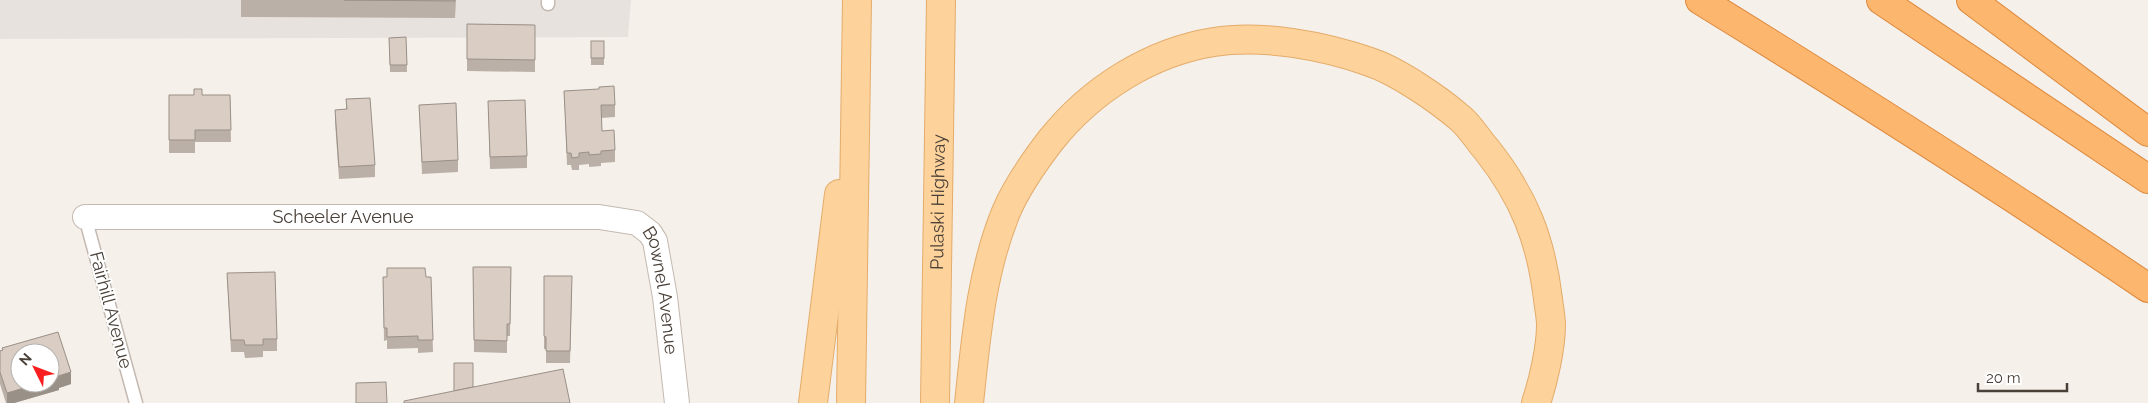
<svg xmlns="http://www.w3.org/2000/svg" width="2148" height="403" font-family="Raleway,sans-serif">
<rect width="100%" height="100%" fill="#f5f0ea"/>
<polygon fill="#e8e2df" points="0,0 631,0 628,37 0,39"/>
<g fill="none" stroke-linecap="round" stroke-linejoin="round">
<defs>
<g id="lane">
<polyline points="548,0 548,4"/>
<polyline points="85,217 136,403"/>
</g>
<g id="street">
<path id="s1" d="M 85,217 L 599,217 L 637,223 L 650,233 L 655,241 L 665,297 L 677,403"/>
</g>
<g id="primary">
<polyline points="813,403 839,194"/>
<polyline points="851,403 857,0"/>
<path id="s2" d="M 935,403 L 941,0"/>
<path d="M 969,403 C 976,338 981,273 1006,212 C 1017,186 1034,162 1051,140 C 1091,90 1150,52 1214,42 C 1262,34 1325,46 1370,62 C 1397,71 1438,99 1460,118 C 1470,126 1478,140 1487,150 C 1524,197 1541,240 1548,299 C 1549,308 1551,317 1551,325 C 1551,348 1543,382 1536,403"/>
</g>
<g id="highway">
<path d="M 1700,0 C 1851,93 2001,188 2148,288"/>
<polyline points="1881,0 2148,179"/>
<polyline points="1971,0 2148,132"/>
</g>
</defs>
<use href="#lane" stroke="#c4b9b0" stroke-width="15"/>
<use href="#street" stroke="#c4b9b0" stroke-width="26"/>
<use href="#primary" stroke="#e4ac6a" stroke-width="30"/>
<use href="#highway" stroke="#dd883c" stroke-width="30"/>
<use href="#lane" stroke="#fff" stroke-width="12"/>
<use href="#street" stroke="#fff" stroke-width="24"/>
<use href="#primary" stroke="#fdd29b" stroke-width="28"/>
<use href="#highway" stroke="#fdb66d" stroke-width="28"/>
</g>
<g fill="#bbb0a8">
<polygon points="241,0 456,0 455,18 241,17"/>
<polygon points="467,24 535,25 535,72 467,71"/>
<polygon points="406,37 407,72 390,72 389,38"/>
<rect x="591" y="41" width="13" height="24"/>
<polygon points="564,91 615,105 615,117 601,118 602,131 615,150 615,162 601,163 601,166 589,167 589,164 579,165 579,170 572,170 571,165 567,165"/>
<polygon points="169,95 230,95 231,142 195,142 195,153 169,153"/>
<polygon points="346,99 375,165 375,177 339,179 335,122 335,110 346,109"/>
<polygon points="488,101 527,156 527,168 490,169"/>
<polygon points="419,105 458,160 458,172 422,174"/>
<polygon points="473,267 511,267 510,336 507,336 507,353 474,352"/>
<polygon points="227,273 277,339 277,351 263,351 263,357 245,358 244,352 231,352"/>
<polygon points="544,276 572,289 570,363 546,363 546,349 544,349"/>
<polygon points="383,277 431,277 433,352 418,353 418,348 387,349 387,340 384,341"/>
<polygon points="2,348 71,384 59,388 59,390 14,403 6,403 0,384 0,351 2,350"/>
</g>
<polygon fill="#999088" points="71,372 71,384 59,388 59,390 14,403 7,403 7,393 41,383 50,383 50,380 58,376"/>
<g fill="#dacdc3" stroke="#999088">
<polygon points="344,0 455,0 455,1"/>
<polygon points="467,24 535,25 535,60 467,59"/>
<polygon points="406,37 407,65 390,65 389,38"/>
<rect x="591" y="41" width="13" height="17"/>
<polygon points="614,86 615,105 601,105 602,131 614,130 615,150 601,151 601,154 589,155 589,152 579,153 579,157 572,158 571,153 567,153 564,91 599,89 599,87"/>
<polygon points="194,89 202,89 202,95 230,95 231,130 195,130 195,140 169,140 169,95 194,95"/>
<polygon points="370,98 375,165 339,167 335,110 347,109 346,99"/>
<polygon points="525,100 527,156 490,157 488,101"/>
<polygon points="456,103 458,160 422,162 419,105"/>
<polygon points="473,267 511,267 510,324 507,324 507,341 474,340"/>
<polygon points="387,268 425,268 426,277 431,277 433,340 418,340 418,336 387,337 387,328 384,328 383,277 387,277"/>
<polygon points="275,272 277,339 263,339 263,345 245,345 244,340 231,340 227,273"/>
<polygon points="544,276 572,276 570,351 546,351 546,337 544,336"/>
<polygon points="58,332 71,372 58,376 59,378 50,380 50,353 20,353 20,383 41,383 7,393 0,372 0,351 3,350 2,348"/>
<polygon points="454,363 473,363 473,387 454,391"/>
<polygon points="563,369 570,403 404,403 404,401"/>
<polygon points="386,382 387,403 356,403 356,383"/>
</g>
<g text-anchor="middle" stroke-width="4" stroke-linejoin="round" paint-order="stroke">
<g font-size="18" fill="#494038" stroke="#fff">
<text dy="6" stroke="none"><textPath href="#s2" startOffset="201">Pulaski Highway</textPath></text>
<text dy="6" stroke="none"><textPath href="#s1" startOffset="258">Scheeler Avenue</textPath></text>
<text dy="6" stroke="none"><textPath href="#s1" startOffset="628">Bownel Avenue</textPath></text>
<text transform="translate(111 310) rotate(75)" y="6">Fairhill Avenue</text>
</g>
</g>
<g transform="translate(35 368) rotate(312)"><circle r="24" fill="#ffffff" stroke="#b6b3af"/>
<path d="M0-4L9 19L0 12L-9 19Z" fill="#f91e20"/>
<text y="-8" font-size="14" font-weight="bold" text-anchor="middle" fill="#494038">N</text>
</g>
<path d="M1978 383v8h89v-8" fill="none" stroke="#494038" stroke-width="2.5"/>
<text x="1986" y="383" font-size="15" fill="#494038" stroke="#ffffff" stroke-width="4" paint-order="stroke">20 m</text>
</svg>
